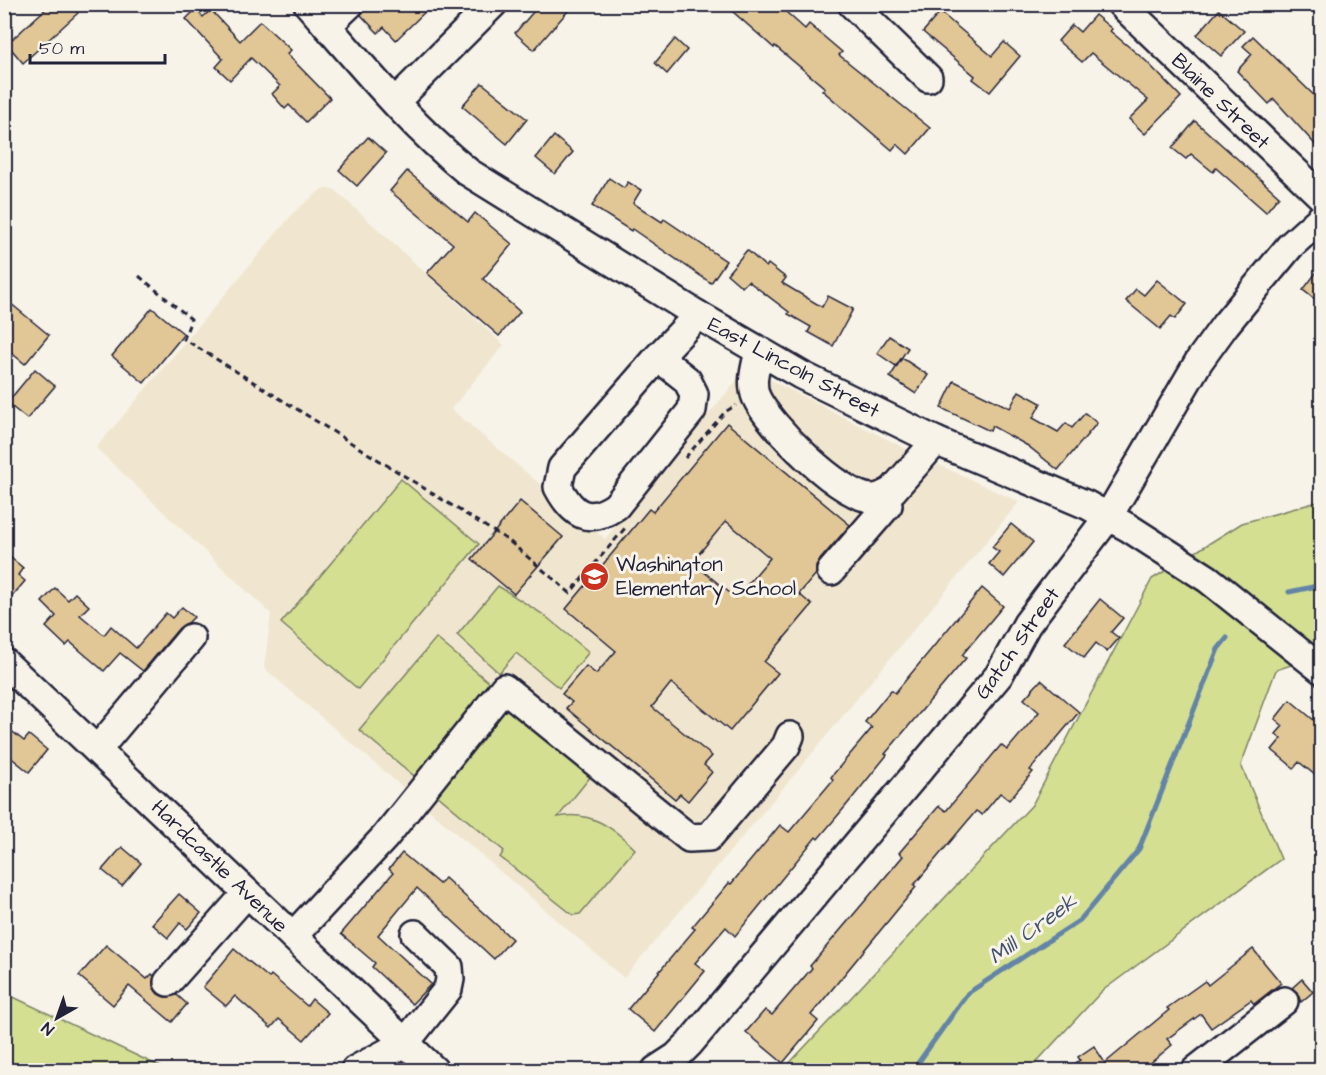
<svg xmlns="http://www.w3.org/2000/svg" width="1326" height="1075" font-family="'Architects Daughter',sans-serif">
<rect width="100%" height="100%" fill="#f7f3e8"/>
<filter id="ink" filterUnits="userSpaceOnUse"><feTurbulence type="fractalNoise" baseFrequency=".0167" numOctaves="2"/><feDisplacementMap in="SourceGraphic" scale="12" xChannelSelector="R" yChannelSelector="G"/><feConvolveMatrix kernelMatrix="1 2 1 2 8 2 1 2 1" color-interpolation-filters="sRGB"/></filter>
<g filter="url(#ink)">
<polygon fill="#f0e6cf" points="322,189 334,189 504,345 451,409 605,539 747,368 922,457 1019,502 805,762 624,978 264,668 271,614 96,448 295,211"/>
<g fill="#d4df92" stroke="#7b8066" stroke-width="1.5">
<polygon points="401,479 479,544 358,689 281,623"/>
<polygon points="1321,501 1321,655 1276,670 1241,765 1281,859 1102,991 1029,1070 783,1070 1032,805 1152,579 1242,523"/>
<polygon points="498,586 544,615 589,652 559,688 516,653 499,673 457,635"/>
<path d="M 436,638 L 595,771 L 558,817 C 590,810 614,828 635,849 L 580,914 L 573,915 L 500,857 L 504,851 L 359,730 Z"/>
<polygon points="4,993 5,993 167,1070 5,1070"/>
</g>
<g fill="none" stroke-linecap="round" stroke-linejoin="round">
<g stroke="#6384a6" stroke-width="5">
<polyline points="1289,592 1322,585"/>
<polyline points="913,1070 968,993 1080,920 1139,849 1218,649 1227,638"/>
</g>
</g>
<g fill="#e1c696" stroke="#22223b" stroke-width="1.5" fill-rule="evenodd">
<polygon points="51,4 71,4 78,13 23,63 7,44"/>
<polygon points="433,4 396,40 384,27 378,33 361,15 366,4"/>
<polygon points="540,4 574,4 534,50 515,33"/>
<polygon points="724,4 777,4 805,29 809,24 842,52 839,55 930,128 908,154 897,144 892,150 822,90 825,88 775,46 774,48"/>
<polygon points="196,9 203,17 211,10 240,41 260,21 291,50 287,54 330,98 306,122 289,105 285,109 272,94 280,86 251,58 230,80 216,67 223,59 186,19"/>
<polygon points="1219,10 1244,31 1221,56 1197,35"/>
<polygon points="940,12 992,56 1004,42 1020,56 990,92 973,79 975,76 923,32"/>
<polygon points="1095,15 1112,29 1110,31 1146,61 1181,97 1145,134 1129,119 1148,100 1091,53 1082,62 1058,41 1072,25 1080,32"/>
<polygon points="1253,36 1322,103 1322,152 1274,99 1269,104 1237,71 1252,54 1243,46"/>
<polygon points="675,39 687,50 667,74 655,63"/>
<polygon points="482,83 527,119 507,144 462,106"/>
<polygon points="1195,121 1279,196 1266,212 1216,168 1213,172 1191,154 1186,159 1172,148"/>
<polygon points="554,136 573,152 555,174 536,158"/>
<polygon points="368,137 386,153 357,186 339,170"/>
<polygon points="407,171 468,222 475,213 512,244 483,279 520,312 499,336 427,273 453,244 390,191"/>
<polygon points="609,178 624,188 628,182 641,190 633,203 662,222 664,219 726,261 711,283 632,229 631,231 592,206"/>
<polygon points="747,250 766,267 768,264 786,278 782,283 822,307 828,296 853,309 833,346 808,332 811,327 788,314 789,312 748,281 742,287 727,274"/>
<polygon points="1322,265 1322,305 1303,290"/>
<polygon points="1157,280 1187,304 1175,319 1171,316 1160,329 1126,301 1136,289 1144,295"/>
<polygon points="4,298 49,335 25,364 4,347"/>
<polygon points="152,308 184,334 144,383 112,356"/>
<polygon points="889,336 908,348 896,366 877,353"/>
<polygon points="902,358 928,375 916,394 890,377"/>
<polygon points="35,369 55,386 27,419 7,403"/>
<polygon points="954,381 1010,408 1019,391 1041,403 1033,418 1058,432 1066,423 1072,428 1085,413 1097,423 1058,470 1028,446 992,426 990,431 941,408"/>
<path d="M 727,423 L 850,525 L 819,561 L 816,567 L 816,574 L 799,594 L 812,605 L 764,662 L 778,673 L 730,731 L 671,683 L 652,707 L 712,756 L 704,765 L 712,772 L 688,801 L 680,794 L 675,799 L 566,708 L 572,702 L 562,694 L 586,666 L 596,674 L 616,651 L 566,609 L 649,509 L 653,512 ZM 726,521 L 770,558 L 736,598 L 692,562 Z"/>
<polygon points="520,501 563,537 514,594 472,559"/>
<polygon points="1011,524 1033,542 1004,577 989,564 999,552 992,547"/>
<polygon points="4,552 23,568 18,575 25,581 4,606"/>
<polygon points="55,588 68,600 75,593 89,606 80,615 104,635 111,626 136,648 166,613 172,618 182,607 194,617 188,623 179,628 143,671 120,653 104,671 70,642 66,646 46,627 56,616 42,602"/>
<polygon points="982,588 1003,606 962,655 966,658 885,754 887,755 845,807 818,839 816,837 735,936 726,927 695,963 705,971 655,1032 628,1009 695,929 692,927 729,883 731,884 780,825 789,832 833,780 831,777 872,728 865,722 891,690 895,693"/>
<polygon points="1100,599 1123,618 1111,632 1119,638 1107,652 1096,643 1084,658 1065,643"/>
<polygon points="1041,680 1079,712 1030,770 1033,772 1009,800 1000,793 982,815 976,811 914,885 916,887 811,1015 818,1021 783,1063 746,1032 765,1010 772,1015 788,996 812,968 810,966 903,856 899,853 939,806 946,811 1001,745 1007,750 1039,712 1024,699"/>
<polygon points="1290,700 1322,727 1322,768 1315,775 1299,762 1294,768 1272,750 1281,739 1276,734 1283,726 1275,719"/>
<polygon points="4,725 24,741 29,735 47,750 29,772 4,752"/>
<polygon points="122,847 141,863 122,886 102,870"/>
<polygon points="402,853 439,884 445,878 512,939 494,959 417,888 378,935 431,984 412,1004 372,967 375,963 341,934 393,873 389,869"/>
<polygon points="179,894 201,913 187,929 180,923 168,938 152,924"/>
<polygon points="106,945 147,979 152,974 154,976 153,986 158,994 165,997 177,995 187,1004 172,1022 129,986 113,1005 79,976"/>
<polygon points="234,949 269,978 271,975 307,1006 312,999 328,1013 304,1040 279,1019 271,1028 235,996 226,1006 203,987"/>
<polygon points="1253,949 1281,983 1254,1004 1251,1000 1211,1028 1201,1014 1167,1039 1172,1045 1141,1071 1064,1071 1080,1060 1078,1057 1094,1046 1105,1063 1169,1010 1167,1008 1205,981 1208,985"/>
<polygon points="1302,979 1313,992 1301,1002 1297,992 1292,988"/>
</g>
<g fill="none" stroke-linecap="round" stroke-linejoin="round">
<defs>
<g id="minor">
<path d="M 308,4 C 359,62 408,123 468,172 L 698,315 L 801,375 L 936,441 L 1087,505 L 1129,528 L 1208,579 L 1322,670"/>
<polyline points="852,4 928,78"/>
<polyline points="1121,4 1322,197"/>
<polyline points="327,26 350,4"/>
<polyline points="395,102 493,4"/>
<path d="M 759,351 C 756,366 750,382 756,397 C 768,424 841,498 872,498 C 880,498 887,494 893,490 L 936,441"/>
<path d="M 658,357 L 687,380 L 694,394 L 692,410 L 616,506 C 588,525 573,515 558,487 L 562,468 L 658,357 L 698,315"/>
<polyline points="831,571 888,505 885,495"/>
<polyline points="4,662 434,1070"/>
<polyline points="97,750 191,638"/>
<polyline points="293,936 385,837 504,688 689,838 709,837 786,746 790,736"/>
<polyline points="168,982 247,893"/>
<polyline points="355,1070 405,1043 448,989 450,979 449,967 415,934"/>
<polyline points="656,1070 676,1057 689,1044 999,675 1027,624 1108,517 1199,361 1225,325 1290,246 1322,217"/>
<polyline points="1196,1070 1284,1001"/>
</g>
</defs>
<use href="#minor" stroke="#22223b" stroke-width="32"/>
<g stroke="#22223b" stroke-width="3" stroke-dasharray="6 4.5" stroke-linecap="butt">
<polyline points="139,276 191,319 184,339 509,541 570,593 626,527"/>
<polyline points="685,458 725,412 736,405"/>
</g>
<use href="#minor" stroke="#f7f3e8" stroke-width="27"/>
</g>
</g>
<defs>
<symbol id="school-disc" viewBox="-11 -11 22 22"><circle r="9.5" fill="#c8321e" stroke="#f7f3e8"/><path d="M0-5L7-2L0 1L-7-2ZM-4 1L0 2.5L4 1V4Q0 6-4 4Z" fill="#fff"/></symbol>
</defs>
<g fill-rule="evenodd">
<use href="#school-disc" x="578" y="560" width="33" height="33"/>
</g>
<g text-anchor="middle" stroke-width="6" stroke-linejoin="round" paint-order="stroke">
<g font-size="21" fill="#22223b" stroke="#f7f3e8">
<text transform="translate(1221 101) rotate(44)" y="7">Blaine Street</text>
<text transform="translate(794 367) rotate(28)" y="7">East Lincoln Street</text>
<text transform="translate(1017 643) rotate(-55)" y="7">Gatch Street</text>
<text transform="translate(220 866) rotate(44)" y="7">Hardcastle Avenue</text>
</g>
<g font-size="21" fill="#22223b" stroke="#f7f3e8" text-anchor="start">
<text x="616" y="571">Washington<tspan x="616" dy="24">Elementary School</tspan></text>
</g>
<g font-size="22" font-style="italic" fill="#425370" stroke="#f7f3e8">
<text transform="translate(1032 928) rotate(-36)" y="8">Mill Creek</text>
</g>
</g>
<rect width="1326" height="1075" fill="none" stroke="#f7f3e8" stroke-width="24"/>
<rect x="12" y="12" width="1302" height="1051" fill="none" stroke="#22223b" stroke-width="2" filter="url(#ink)"/>
<g transform="translate(57 1018) rotate(220)" stroke="#f7f3e8" stroke-width="4.5" paint-order="stroke">
<path d="M0-4.5L10 22L0 15L-10 22Z" fill="#22223b"/>
<text y="-9" font-size="16" font-weight="bold" text-anchor="middle" fill="#22223b">N</text>
</g>
<path d="M30 54v9h135v-9" fill="none" stroke="#22223b" stroke-width="3"/>
<text x="39" y="54" font-size="18" fill="#22223b" stroke="#f7f3e8" stroke-width="4.5" paint-order="stroke">50 m</text>
</svg>
